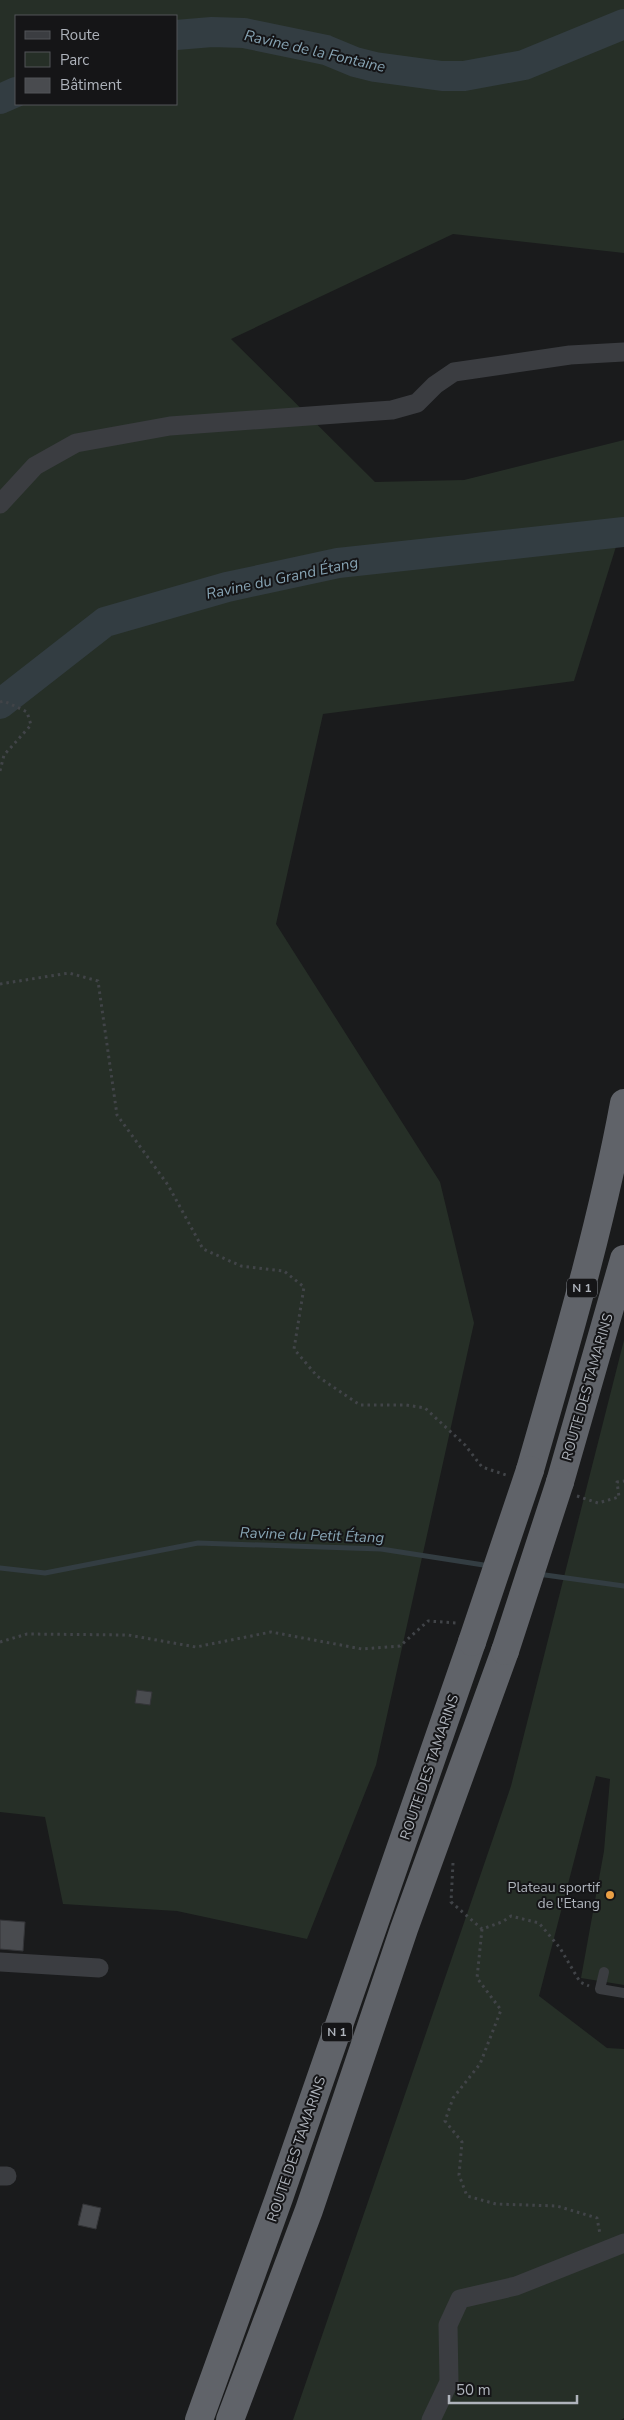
<svg xmlns="http://www.w3.org/2000/svg" width="624" height="2420" font-family="'Nunito Sans',sans-serif">
<rect width="100%" height="100%" fill="#1a1b1c"/>
<g fill="#262f27" fill-rule="evenodd">
<path d="M 0,0 L 624,0 L 624,253 L 453,234 L 231,339 L 375,482 L 464,480 L 624,440 L 624,521 L 574,681 L 323,714 L 276,924 L 440,1182 L 474,1323 L 376,1765 L 307,1939 L 177,1911 L 63,1904 L 45,1817 L 0,1812 ZM 16,16 L 176,16 L 176,104 L 16,104 Z"/>
<polygon points="624,1340 624,1985 581,1978 604,1851 610,1779 596,1776 539,1996 607,2048 624,2049 624,2418 621,2420 293,2420 511,1786"/>
</g>
<g fill="none" stroke-linecap="round" stroke-linejoin="round">
<g stroke="#333d42" stroke-width="5">
<polyline points="0,1568 45,1573 198,1543 381,1549 490,1566"/>
<polyline points="538,1574 624,1586"/>
</g>
<g stroke="#333d42" stroke-width="30">
<polyline points="176,35 212,32 244,33 326,50 355,62 375,67 442,76 464,76 524,65 624,24"/>
<polyline points="0,99 16,92"/>
<polyline points="0,704 105,622 227,587 338,563 624,532"/>
</g>
</g>
<g fill="#494b4f" stroke="#343538">
<polygon points="137,1690 152,1692 150,1705 135,1703"/>
<polygon points="0,1920 25,1922 23,1951 0,1949"/>
<polygon points="83,2204 101,2208 96,2229 78,2225"/>
</g>
<g fill="none" stroke-linecap="round" stroke-linejoin="round">
<g stroke="#414448" stroke-width="3" stroke-dasharray="2.5 4" stroke-linecap="butt">
<polyline points="0,702 4,701 27,712 31,725 4,755 0,771"/>
<polyline points="0,984 69,973 98,981 117,1115 168,1185 203,1249 241,1266 284,1271 304,1287 294,1349 317,1376 360,1405 406,1405 425,1408 465,1445 482,1467 506,1475"/>
<polyline points="577,1496 598,1503 619,1497 617,1482 624,1481"/>
<polyline points="0,1642 27,1634 128,1635 196,1647 271,1632 362,1649 400,1646 428,1621 457,1623"/>
<polyline points="453,1863 451,1902 482,1929 502,1922 511,1916 539,1923 560,1948 580,1982 589,1986"/>
<polyline points="482,1929 477,1978 501,2010 480,2064 453,2098 445,2121 462,2142 459,2175 467,2196 496,2204 557,2206 597,2218 600,2234"/>
</g>
<polyline stroke="#3b3d41" stroke-width="10" points="604,1972 600,1989 624,1993"/>
<g stroke="#3b3d41" stroke-width="19">
<polyline points="0,504 35,466 76,443 170,426 392,410 417,403 435,385 454,372 570,355 624,352"/>
<polyline points="0,1962 99,1968"/>
<polyline points="0,2176 7,2176"/>
<polyline points="431,2420 449,2382 448,2325 460,2299 516,2286 624,2243"/>
</g>
<g stroke="#606369" stroke-width="28">
<path d="M 530,1470 C 565,1348 601,1227 624,1103"/>
<polyline points="560,1482 624,1259"/>
<polyline points="199,2420 279,2198 472,1642"/>
<polyline points="230,2420 309,2210 404,1929 505,1651"/>
</g>
<g stroke="#606369" stroke-width="28">
<polyline points="472,1642 530,1470"/>
<polyline points="505,1651 560,1482"/>
</g>
</g>
<circle fill="#eaa045" stroke="#151517" stroke-width="2" cx="610" cy="1895" r="5"/>
<g text-anchor="middle" stroke-width="4" stroke-linejoin="round" paint-order="stroke">
<g fill="#151517" stroke="#80848a" stroke-width="1">
<rect x="567" y="1278.5" width="30" height="19" rx="4"/>
<rect x="322" y="2022.5" width="30" height="19" rx="4"/>
</g>
<g font-size="12" font-weight="bold" fill="#aeb3bb">
<text x="582" y="1292">N 1</text>
<text x="337" y="2036">N 1</text>
</g>
<g font-size="14" fill="#aeb3bb" stroke="#151517">
<text transform="translate(587 1387) rotate(-74)" y="5">ROUTE DES TAMARINS</text>
<text transform="translate(429 1767) rotate(-71)" y="5">ROUTE DES TAMARINS</text>
<text transform="translate(296 2149) rotate(-71)" y="5">ROUTE DES TAMARINS</text>
</g>
<g font-size="14" fill="#aeb3bb" stroke="#151517" text-anchor="end">
<text x="600" y="1892">Plateau sportif<tspan x="600" dy="16">de l'Etang</tspan></text>
</g>
<g font-size="15" font-style="italic" fill="#87a4b4" stroke="#151517">
<text transform="translate(315 51) rotate(13)" y="5">Ravine de la Fontaine</text>
<text transform="translate(282 578) rotate(-12)" y="5">Ravine du Grand Étang</text>
<text transform="translate(312 1535) rotate(2)" y="5">Ravine du Petit Étang</text>
</g>
</g>
<rect x="15" y="15" width="162" height="90" fill="#151517" stroke="#525459"/>
<rect x="25" y="31" width="25" height="8" fill="#3b3d41" stroke="#525459"/>
<text x="60" y="40" font-size="15" fill="#aeb3bb">Route</text>
<rect x="25" y="52" width="25" height="15" fill="#262f27" stroke="#525459"/>
<text x="60" y="65" font-size="15" fill="#aeb3bb">Parc</text>
<rect x="25" y="78" width="25" height="15" fill="#494b4f" stroke="#525459"/>
<text x="60" y="90" font-size="15" fill="#aeb3bb">Bâtiment</text>
<path d="M449 2395v8h128v-8" fill="none" stroke="#aeb3bb" stroke-width="2.5"/>
<text x="456" y="2395" font-size="15" fill="#aeb3bb" stroke="#151517" stroke-width="4" paint-order="stroke">50 m</text>
</svg>
